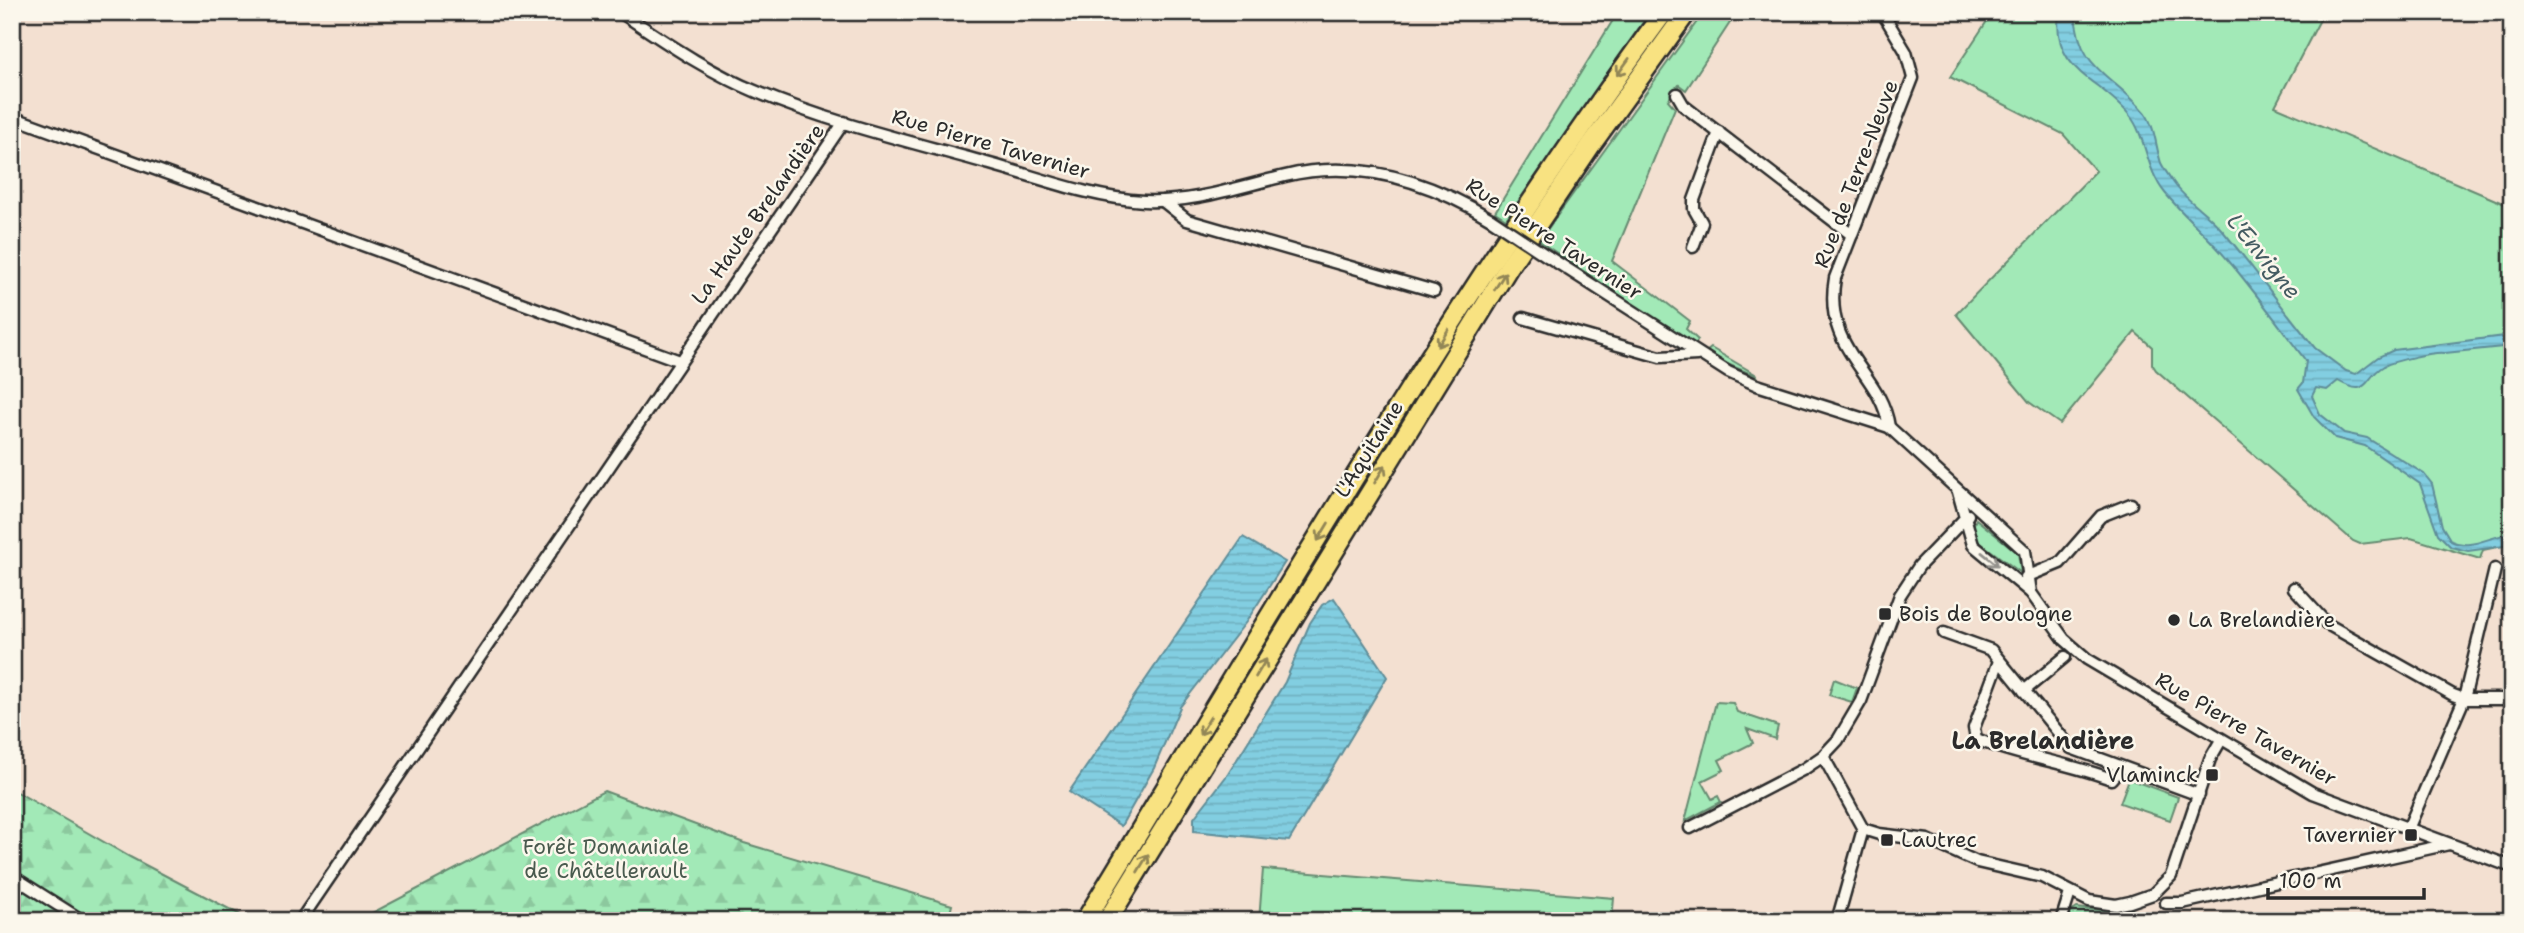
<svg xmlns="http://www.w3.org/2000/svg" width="2524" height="933" font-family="'Shantell Sans',sans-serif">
<defs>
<pattern id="forest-firs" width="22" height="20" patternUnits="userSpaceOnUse" patternTransform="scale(1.75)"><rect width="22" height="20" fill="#a2e9b7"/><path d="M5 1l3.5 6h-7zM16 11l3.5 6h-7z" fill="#8cc89e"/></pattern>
<pattern id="water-rules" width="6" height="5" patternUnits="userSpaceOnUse" patternTransform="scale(1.75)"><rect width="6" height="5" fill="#82cee1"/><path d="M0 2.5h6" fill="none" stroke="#70b1c1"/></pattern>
</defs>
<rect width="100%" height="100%" fill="#f3e0d1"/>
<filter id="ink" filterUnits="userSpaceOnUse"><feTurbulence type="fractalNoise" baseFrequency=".0143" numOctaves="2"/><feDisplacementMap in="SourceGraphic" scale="14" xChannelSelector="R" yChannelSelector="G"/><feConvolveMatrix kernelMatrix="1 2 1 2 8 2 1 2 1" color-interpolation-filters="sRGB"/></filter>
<g filter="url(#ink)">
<g fill="#a2e9b7" stroke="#668a71" stroke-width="2">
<polygon points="1618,12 1650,12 1506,219 1495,212"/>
<polygon points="1704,12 1737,12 1686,90 1679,85 1668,100 1675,108 1612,261 1690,321 1686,329 1698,340 1694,346 1539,241"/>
<polygon points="1993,12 2324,12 2275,106 2512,207 2512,544 2483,550 2480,559 2411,538 2360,544 2353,541 2156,370 2152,364 2152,347 2135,332 2060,424 2029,402 1956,314 2096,171 2063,134 1950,77"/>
<polygon points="1711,348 1755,374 1756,376 1708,356 1706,352"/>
<polygon points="1976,519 2018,553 2021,573 1978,541 1973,526"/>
<polygon points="1834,679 1857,688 1852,702 1829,695"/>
<polygon points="1716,702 1733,703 1737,712 1778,726 1775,739 1747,729 1753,743 1719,760 1724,770 1702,781 1712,799 1718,796 1721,802 1685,821"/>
<polygon points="2129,779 2178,797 2170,820 2120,803"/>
<polygon points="1263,869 1614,898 1612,921 1259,921"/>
<path d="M 2077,908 C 2097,912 2123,906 2140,912 L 2097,921 L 2069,921 L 2071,912 Z"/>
</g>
<g fill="url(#forest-firs)" stroke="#668a71" stroke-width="2">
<polygon points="12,789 130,857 252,921 12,921"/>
<polygon points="604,791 744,843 952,905 948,921 357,921"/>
</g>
<g fill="url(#water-rules)" stroke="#5f8d98" stroke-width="2">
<path d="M 2059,12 L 2075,12 C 2078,71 2112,73 2145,113 C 2155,126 2156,148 2161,163 C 2165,171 2171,179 2176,186 C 2189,203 2208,213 2222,230 C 2254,268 2283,309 2315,348 L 2346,371 L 2356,374 L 2378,357 L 2394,350 L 2512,335 L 2512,346 L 2445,353 C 2435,351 2394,361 2384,366 C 2363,378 2370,399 2338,381 L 2327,390 L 2316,388 L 2312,396 L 2320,414 L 2344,433 L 2367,438 L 2424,474 L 2432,484 L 2442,526 L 2451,541 C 2471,551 2490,535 2512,534 L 2512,545 L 2468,551 L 2451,547 L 2438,534 L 2420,484 L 2365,446 L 2335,438 L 2314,417 L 2298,389 L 2303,383 L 2306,361 C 2280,327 2255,291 2227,259 C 2208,236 2184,216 2165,193 C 2146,170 2146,136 2130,116 C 2101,78 2051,73 2059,12 Z"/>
<polygon points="1243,537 1285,562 1246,622 1180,707 1154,768 1121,826 1069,792"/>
<polygon points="1334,598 1387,677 1289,841 1194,831 1194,818 1228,774 1285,682 1310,623 1322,605"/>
</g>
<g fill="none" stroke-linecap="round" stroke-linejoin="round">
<defs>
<g id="street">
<path d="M 620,12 C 664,41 708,72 757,92 C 831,123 912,142 990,164 C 1040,178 1092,198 1144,201 C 1194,203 1238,187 1285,176 C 1359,158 1429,181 1491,219"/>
<path d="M 1882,12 L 1906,52 L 1913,78 L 1835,278 C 1822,352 1881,371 1889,427"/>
<polyline points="1677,94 1684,106 1852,235"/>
<polyline points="12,117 680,361"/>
<polyline points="1163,201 1187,220 1434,291"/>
<polyline points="1693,247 1702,223 1694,209 1694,200 1719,132"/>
<polyline points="1547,256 1728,372 1757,385 1889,427 2025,551 2031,593"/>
<polyline points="1523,318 1660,357 1697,355"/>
<polyline points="1958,492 1973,545 2031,593 2064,639 2087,659 2313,793 2512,867"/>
<polyline points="2026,577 2060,563 2101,516 2131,504"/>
<polyline points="2294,588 2327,624 2453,695 2464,699 2512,699"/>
<polyline points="1944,633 1991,650 2071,748 2199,795"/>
<path d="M 1999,661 L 1974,728 L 1976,739 C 2020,757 2066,762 2111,779 L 2121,767"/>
<polyline points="2024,691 2065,657"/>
<polyline points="1823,756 1863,829 1879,834 1928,840 1977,862 2042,877 2089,901 2116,905 2130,902 2153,894 2171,876 2210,759 2221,740"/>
<polyline points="1690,828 1804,769 1823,756 1838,740 1861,701 1900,595 1919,566 1968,515"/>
<polyline points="2408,829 2464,699 2495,569"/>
<polyline points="12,876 83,921"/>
<polyline points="2166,903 2182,903 2449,844"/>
<polyline points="300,921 844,122"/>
<polyline points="1837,921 1863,829"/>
<polyline points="2061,921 2070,893"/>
</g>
<g id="highway">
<path d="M 1085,921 C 1272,615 1451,302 1664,12"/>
<polyline points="1107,921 1510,265 1591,145 1687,12"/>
</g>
</defs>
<use href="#street" stroke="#2b2b2b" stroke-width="15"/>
<use href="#highway" stroke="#2b2b2b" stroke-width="23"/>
<use href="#street" stroke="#fbf7ec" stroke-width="10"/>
<use href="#highway" stroke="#f8e281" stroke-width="18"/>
<defs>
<polyline id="street-bridge" points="1491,219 1547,256"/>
</defs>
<use href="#street-bridge" stroke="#2b2b2b" stroke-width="15" stroke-linecap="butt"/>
<use href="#street-bridge" stroke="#fbf7ec" stroke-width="10"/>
</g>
<defs><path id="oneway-shaft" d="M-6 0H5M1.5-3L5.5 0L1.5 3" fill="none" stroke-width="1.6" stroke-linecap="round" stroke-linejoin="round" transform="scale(1.75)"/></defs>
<g stroke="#928656">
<use href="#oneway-shaft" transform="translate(1623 67) rotate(126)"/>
<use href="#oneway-shaft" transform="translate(1500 281) rotate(-58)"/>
<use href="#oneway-shaft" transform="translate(1443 338) rotate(122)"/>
<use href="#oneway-shaft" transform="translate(1380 474) rotate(-59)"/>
<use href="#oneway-shaft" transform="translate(1323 532) rotate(121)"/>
<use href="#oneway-shaft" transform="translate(1261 668) rotate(-59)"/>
<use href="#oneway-shaft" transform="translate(1205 726) rotate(121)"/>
<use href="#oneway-shaft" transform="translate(1143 863) rotate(-59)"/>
</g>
<use stroke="#93918c" href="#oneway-shaft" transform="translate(1990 559) rotate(39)"/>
</g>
<g fill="#2b2b2b" stroke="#fbf7ec" stroke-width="2.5">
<rect x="1878" y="607" width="14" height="14" rx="3.5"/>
<circle cx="2174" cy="620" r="7"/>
<rect x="2205" y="768" width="14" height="14" rx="3.5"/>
<rect x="2404" y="828" width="14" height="14" rx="3.5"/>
<rect x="1880" y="833" width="14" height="14" rx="3.5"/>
</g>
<g text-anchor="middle" stroke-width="5" stroke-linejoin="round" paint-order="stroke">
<g font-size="21" fill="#2b2b2b" stroke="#fbf7ec">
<text transform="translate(991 144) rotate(16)" y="7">Rue Pierre Tavernier</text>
<text transform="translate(1856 174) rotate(-69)" y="7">Rue de Terre-Neuve</text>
<text transform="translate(758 214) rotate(-55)" y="7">La Haute Brelandière</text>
<text transform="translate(1554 239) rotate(33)" y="7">Rue Pierre Tavernier</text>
<text transform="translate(1369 449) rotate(-58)" y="7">L'Aquitaine</text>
<text transform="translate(2246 729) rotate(30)" y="7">Rue Pierre Tavernier</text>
</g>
<g font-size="21" fill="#2b2b2b" stroke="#fbf7ec" text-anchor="start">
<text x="1899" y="621">Bois de Boulogne</text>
<text x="2188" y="627">La Brelandière</text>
<text x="2198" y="782" text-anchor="end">Vlaminck</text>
<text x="2397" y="842" text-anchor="end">Tavernier</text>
<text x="1901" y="847">Lautrec</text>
</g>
<g font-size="21" fill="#495a4e" stroke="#fbf7ec">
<text x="606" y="854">Forêt Domaniale<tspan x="606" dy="24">de Châtellerault</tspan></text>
</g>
<g font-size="23" font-style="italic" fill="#455c62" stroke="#fbf7ec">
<text transform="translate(2264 256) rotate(51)" y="8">L'Envigne</text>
</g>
<g font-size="24" font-weight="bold" fill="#2b2b2b" stroke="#fbf7ec">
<text x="2043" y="749">La Brelandière</text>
</g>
</g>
<rect width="2524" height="933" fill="none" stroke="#fbf7ec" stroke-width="42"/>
<rect x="21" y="21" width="2482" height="891" fill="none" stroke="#2b2b2b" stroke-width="2.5" filter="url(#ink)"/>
<path d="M2268 888v10h156v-10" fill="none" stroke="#2b2b2b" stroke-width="3.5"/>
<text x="2279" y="888" font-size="21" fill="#2b2b2b" stroke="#fbf7ec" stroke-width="5" paint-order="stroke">100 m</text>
</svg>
